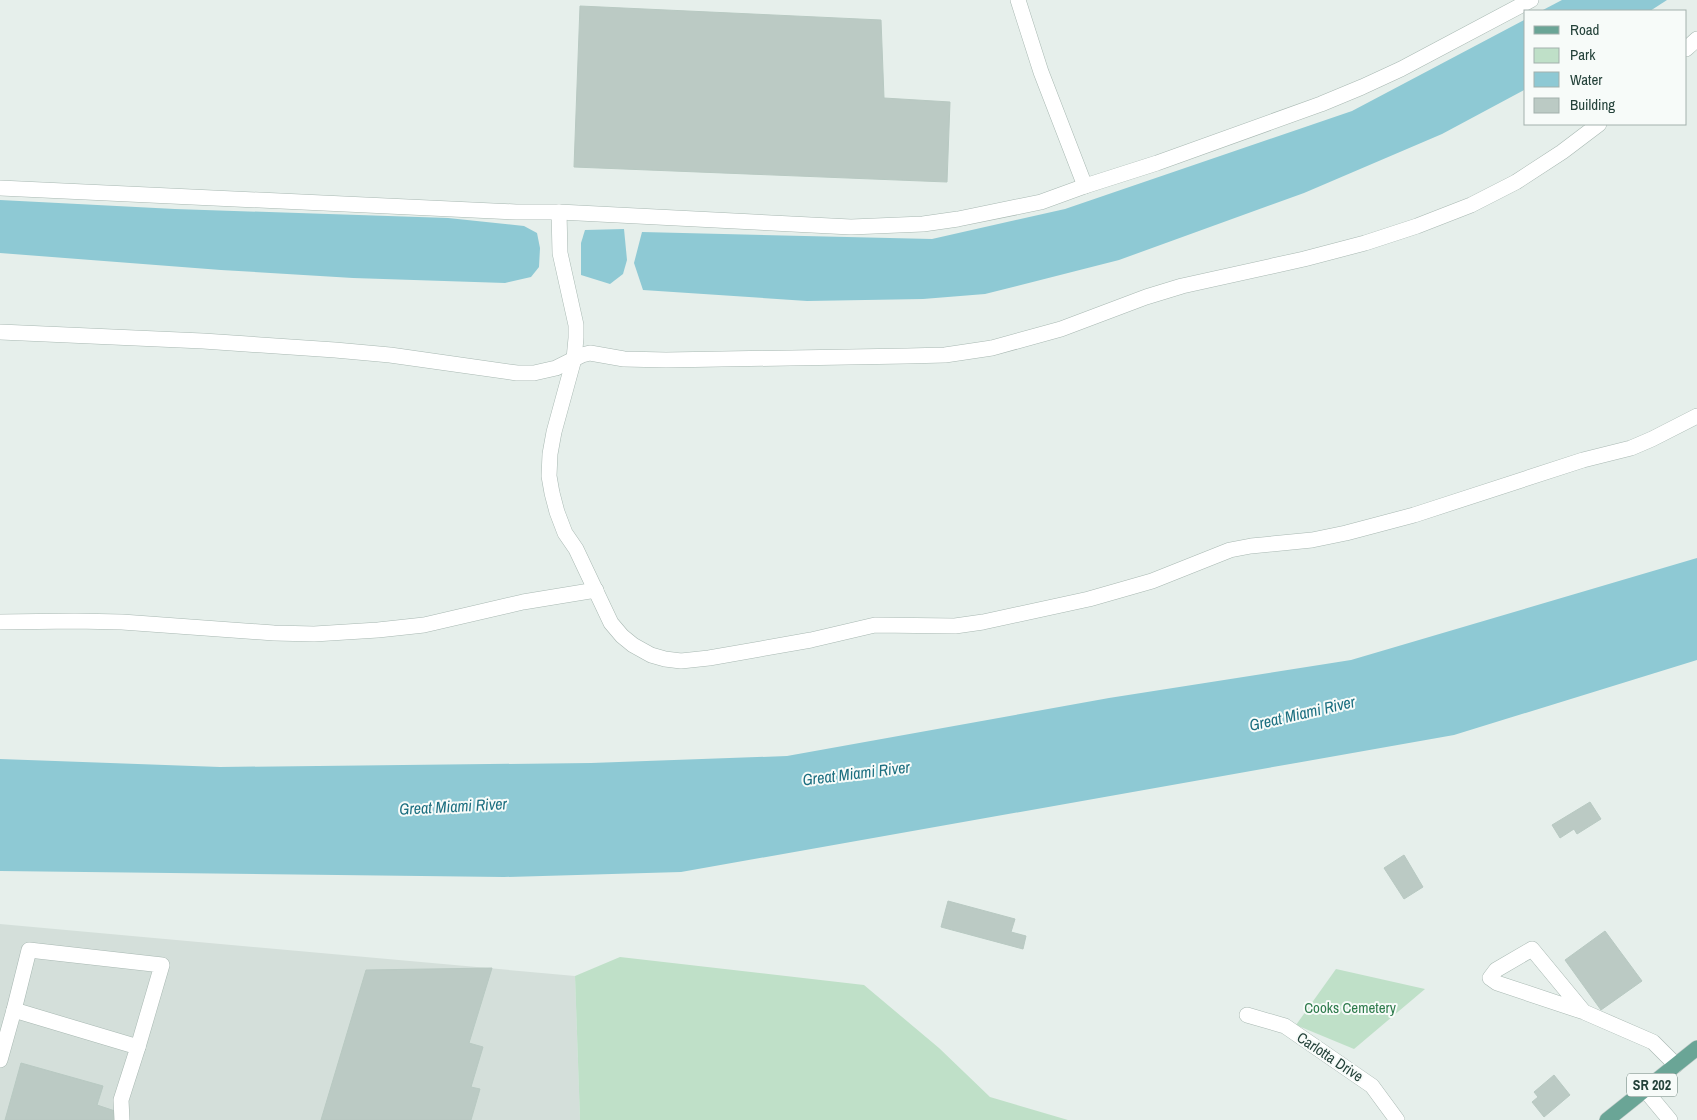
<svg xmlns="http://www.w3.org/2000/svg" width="1697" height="1120" font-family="'Archivo Narrow',sans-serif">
<rect width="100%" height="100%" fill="#e6efeb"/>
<polygon fill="#d4dfda" points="0,924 575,976 580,1120 0,1120"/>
<g fill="#bfe0c8">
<polygon points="620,957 864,985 939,1048 990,1097 1068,1120 580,1120 575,976"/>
<polygon points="1336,969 1425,989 1354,1049 1296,1025"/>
</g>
<g fill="#8ec9d4">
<polygon points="1562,0 1667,0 1650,11 1541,11"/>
<polygon points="1526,19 1526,89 1442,134 1304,193 1119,260 985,294 923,299 807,301 643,290 634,263 642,232 932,239 1065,209 1352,111"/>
<polygon points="0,200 175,209 448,218 524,226 537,233 540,248 539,267 531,277 505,283 353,278 221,270 0,253"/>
<polygon points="624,229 627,260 623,274 610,284 581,275 581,243 585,230"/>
<polygon points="1697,558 1697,660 1454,735 681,872 504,877 0,871 0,759 220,767 591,763 787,756 1109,698 1351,660"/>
</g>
<g fill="#bbcac4" stroke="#b8c9c2">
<polygon points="580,6 881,20 884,98 950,102 947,182 574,167"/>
<polygon points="1590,802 1601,819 1577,834 1574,829 1560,838 1552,825"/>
<polygon points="1404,855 1423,887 1404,899 1384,868"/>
<polygon points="948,901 1015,919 1011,932 1026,936 1023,949 941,927"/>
<polygon points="1605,931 1642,981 1601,1010 1565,960"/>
<polygon points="492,968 469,1043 483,1047 471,1087 480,1089 471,1120 321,1120 366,970"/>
<polygon points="21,1063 103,1086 97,1105 118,1112 116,1120 5,1120"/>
<polygon points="1554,1075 1570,1095 1544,1117 1532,1102 1538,1097 1534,1092"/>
</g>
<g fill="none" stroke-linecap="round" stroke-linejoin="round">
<defs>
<g id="minor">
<polyline points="1018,0 1041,72 1085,186"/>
<polyline points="1686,49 1697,39"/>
<polyline points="0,188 516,212 559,212 560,253 576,325 576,338 574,359 554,432 550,454 549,476 552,493 557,512 565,533 576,549 611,623 622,636 633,645 651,655 665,659 681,661 709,658 811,640 875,625 955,626 983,622 1089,599 1152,581 1230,550 1251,546 1312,540 1346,533 1414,515 1583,460 1631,448 1652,439 1697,416"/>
<polyline points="559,212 851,227 923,224 958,219 1041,202 1085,186 1157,163 1321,104 1362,87 1401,69 1531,0"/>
<polyline points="0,332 203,341 335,350 390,355 517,373 534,373 556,368 582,355 590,353 624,359 666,360 907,356 945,355 992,348 1061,329 1146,297 1182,286 1304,259 1365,243 1417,226 1471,205 1516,182 1562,152 1599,124"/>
<polyline points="0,622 75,621 122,622 274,633 314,634 378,630 424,625 523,602 596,590"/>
<polyline points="14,1010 29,950 162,965 138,1047"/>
<polyline points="1584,1012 1532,949 1496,970 1490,978 1497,983 1584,1012 1653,1042 1676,1065"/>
<polyline points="1247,1015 1285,1026 1372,1086 1397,1120"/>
<polyline points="0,1060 14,1010 138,1047 121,1100 122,1120"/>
<polyline points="1645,1090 1670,1120"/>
</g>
<polyline id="major" points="1607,1120 1697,1048"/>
</defs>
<use href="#minor" stroke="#a8b8b2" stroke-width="16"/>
<use href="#major" stroke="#c2cac8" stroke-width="16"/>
<use href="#minor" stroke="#fff" stroke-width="15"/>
<use href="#major" stroke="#6aa596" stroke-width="15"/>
</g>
<g text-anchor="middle" stroke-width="4" stroke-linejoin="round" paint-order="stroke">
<rect fill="#f7fbf9" stroke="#637a73" stroke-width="1" x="1627" y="1073.5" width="50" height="23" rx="4"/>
<g font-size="14" font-weight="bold" fill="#24423a">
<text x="1652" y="1090">SR 202</text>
</g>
<g font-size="15" fill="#2d7a4b" stroke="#f7fbf9">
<text x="1350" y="1013">Cooks Cemetery</text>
</g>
<g font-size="15" fill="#24423a" stroke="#f7fbf9">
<text transform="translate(1330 1057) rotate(34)" y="5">Carlotta Drive</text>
</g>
<g font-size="16" font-style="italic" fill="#1c6f80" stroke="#f7fbf9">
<text transform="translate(1302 713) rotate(-13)" y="6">Great Miami River</text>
<text transform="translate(856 773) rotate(-7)" y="6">Great Miami River</text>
<text transform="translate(453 806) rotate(-3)" y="6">Great Miami River</text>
</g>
</g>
<rect x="1524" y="10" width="162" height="115" fill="#f7fbf9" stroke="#a3b1ad"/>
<rect x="1534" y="26" width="25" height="8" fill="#6aa596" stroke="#a3b1ad"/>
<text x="1570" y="35" font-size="15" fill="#24423a">Road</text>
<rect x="1534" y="48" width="25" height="15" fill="#bfe0c8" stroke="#a3b1ad"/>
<text x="1570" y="60" font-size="15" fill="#24423a">Park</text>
<rect x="1534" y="72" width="25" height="15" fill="#8ec9d4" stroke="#a3b1ad"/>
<text x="1570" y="85" font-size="15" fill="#24423a">Water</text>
<rect x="1534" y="98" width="25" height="15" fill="#bbcac4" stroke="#a3b1ad"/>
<text x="1570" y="110" font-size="15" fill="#24423a">Building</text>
</svg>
